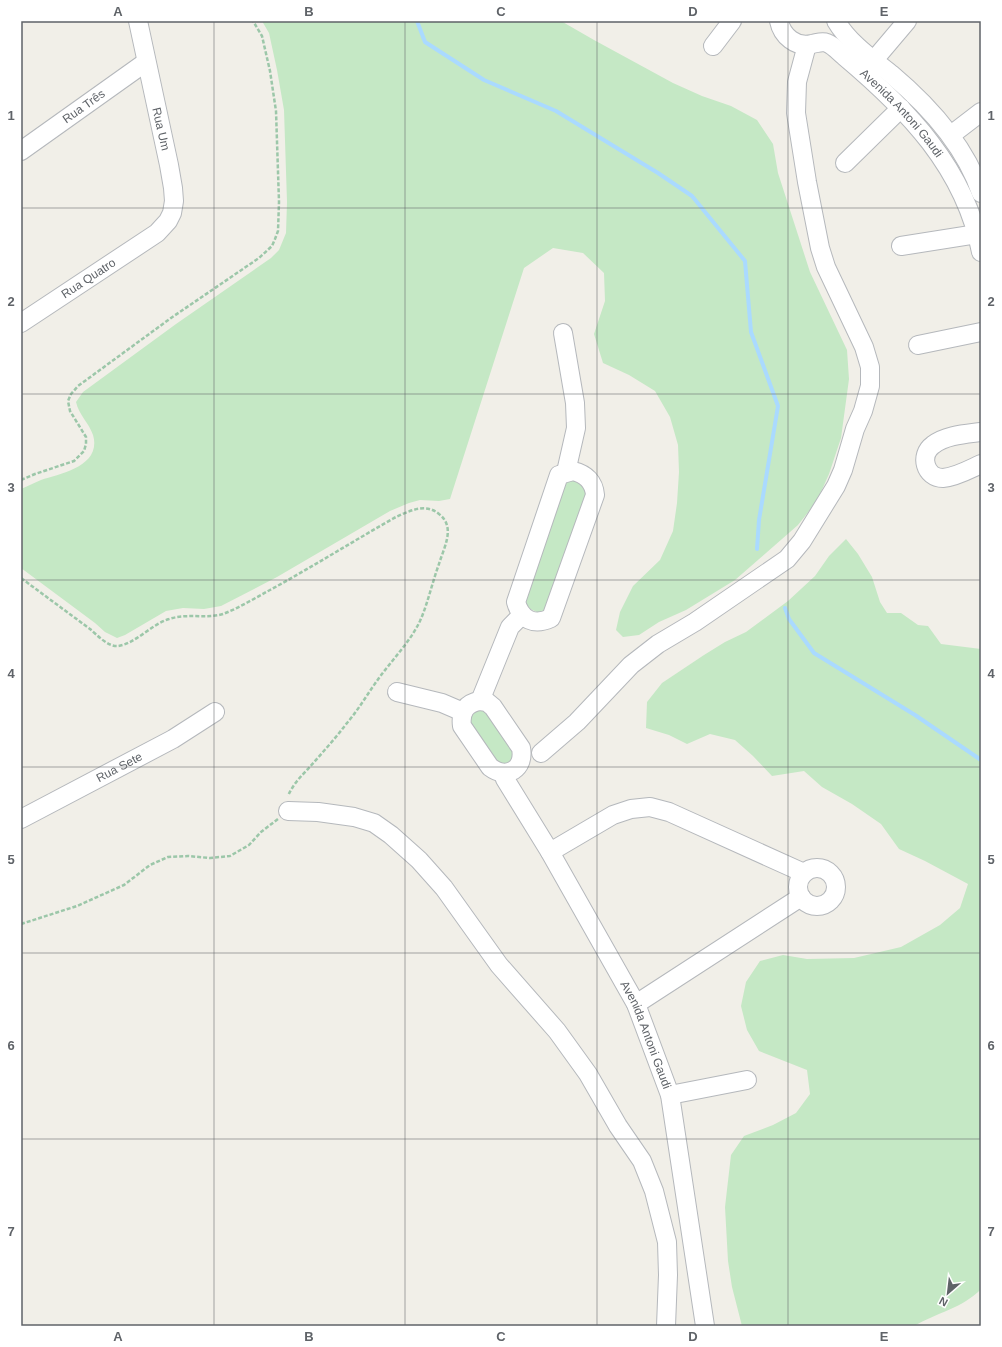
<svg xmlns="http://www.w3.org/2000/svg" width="1002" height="1347" font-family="Arial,sans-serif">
<rect width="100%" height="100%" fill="#f1efe8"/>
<g fill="#c5e8c5">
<path d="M 262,21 L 561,21 L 594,40 L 673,83 L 702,96 L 731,106 L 757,120 L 773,144 L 778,173 L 810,272 L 847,350 L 849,379 L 841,438 L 829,474 L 817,501 L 798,525 L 735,580 L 686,610 L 659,622 L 639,635 L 623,637 L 616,630 L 620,612 L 633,586 L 660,560 L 673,531 L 677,503 L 679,472 L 678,445 L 670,417 L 655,391 L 629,375 L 603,363 L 594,334 L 605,301 L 604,273 L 583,253 L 553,248 L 524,268 L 450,499 L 439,501 L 420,500 L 409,503 L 390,511 L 277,577 L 221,606 L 204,609 L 183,608 L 166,611 L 125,635 L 117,638 L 105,632 L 95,623 L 21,568 L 21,489 C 28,486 34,483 41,480 C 61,474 102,466 93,435 C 89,423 79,415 76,402 L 83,392 L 176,324 L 271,258 L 279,250 L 286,233 L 287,202 L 284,110 L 277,70 L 269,33 Z"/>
<polygon points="567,477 588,486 590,489 545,612 541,614 522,605"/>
<path d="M 846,539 L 858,554 L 872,577 L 880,602 L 887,613 L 901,613 L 918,625 L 928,626 L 941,644 L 981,649 L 981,1289 C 963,1308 936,1313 914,1326 L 742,1326 L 732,1287 L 728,1261 L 725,1207 L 731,1155 L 744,1136 L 773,1125 L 796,1113 L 810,1094 L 807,1070 L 759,1051 L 747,1030 L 741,1006 L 746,982 L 760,961 L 783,955 L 807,959 L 854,958 L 901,947 L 940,925 L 960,908 L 968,884 L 925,861 L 899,849 L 881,824 L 852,804 L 822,787 L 804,771 L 772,776 L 753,756 L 735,740 L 710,734 L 687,744 L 669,735 L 646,728 L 647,702 L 662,683 L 704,655 L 725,642 L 746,632 L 788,601 L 815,576 L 829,556 Z"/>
<polygon points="476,709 484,710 514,751 511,763 499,765 470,723 470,715"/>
</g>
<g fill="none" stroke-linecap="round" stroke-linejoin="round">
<g stroke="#aadaff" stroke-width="4">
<polyline points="417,21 425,42 484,80 556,111 658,173 692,196 745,261 751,332 778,406 759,520 757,549"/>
<polyline points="785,608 789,619 814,653 915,715 981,760"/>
</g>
<defs>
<g id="minor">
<path id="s1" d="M 779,21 C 782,36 796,48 812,44 C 818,43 822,41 827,43 C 833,45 839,52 844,56 C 907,109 965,168 981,252"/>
<path d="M 836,21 C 849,43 872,59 891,74 C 929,106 965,145 981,193"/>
<polyline points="713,46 732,21"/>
<polyline points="874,60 907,21"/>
<polyline points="951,135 981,112"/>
<path id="s2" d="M 21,151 L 146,62"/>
<polyline points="845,163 901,108"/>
<polyline points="901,246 977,234"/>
<path id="s3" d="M 21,323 L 157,233 L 168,221 L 172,213 L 174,201 L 173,188 L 169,165 L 138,21"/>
<polyline points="563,333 575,403 576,428 566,472"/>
<polyline points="918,345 981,332"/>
<path d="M 981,432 C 966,434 946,435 933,445 C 919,455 925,478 943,478 C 956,477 970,469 981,464"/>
<path d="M 573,471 C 586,474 594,482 595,495 L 551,618 C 534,626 521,620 516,602 L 559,475 Z"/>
<polyline points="397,692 442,703 463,712"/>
<path d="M 480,701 L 487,702 L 493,707 L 521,748 C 525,769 507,780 490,767 L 462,726 C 460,712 466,703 480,701 Z"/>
<polyline points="480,701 510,627 522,615"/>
<polyline points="541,753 577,722 631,665 658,644 695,622 787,559 802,541 836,486 843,470 855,429 863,411 870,386 870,367 864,347 826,267 820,248 807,182 796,113 797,82 807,45"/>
<path id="s4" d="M 503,773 L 505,779 L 550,852 L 636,1004 L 670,1095 L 705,1326"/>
<polyline points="288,811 318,812 354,817 374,823 391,835 419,860 444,888 499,965 557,1031 588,1074 618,1126 642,1161 654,1191 667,1242 668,1275 666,1326"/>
<path id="s5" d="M 21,819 L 173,739 L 215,712"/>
<polyline points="550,852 613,815 631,809 650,807 669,812 804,873"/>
<circle cx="817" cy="887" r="19"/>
<polyline points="636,1004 801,897"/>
<polyline points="670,1095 747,1080"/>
</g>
</defs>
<use href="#minor" stroke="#b5b8bc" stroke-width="20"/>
<g stroke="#9cc7a9" stroke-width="2.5" stroke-dasharray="4 2" stroke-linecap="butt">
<polyline points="21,480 35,474 74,461 84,451 86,444 86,437 70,411 68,401 71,394 78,386 171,318 259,258 272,246 275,239 278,231 279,202 276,111 270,71 262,36 253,21"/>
<path d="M 21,578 L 90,629 C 97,635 108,647 118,646 C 135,644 152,624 169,619 C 187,613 206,619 223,614 C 239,608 255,598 270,590 C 312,567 352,542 394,518 C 407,512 425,502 439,514 C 456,527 444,547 439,564 C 432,583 428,603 420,621 C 410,642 392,660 379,678 C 368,693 359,709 347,723 C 335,739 321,754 308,769 C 300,777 292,786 288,796"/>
<polyline points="21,924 77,906 124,885 150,865 168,857 188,856 210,858 230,856 249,845 261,832 278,819"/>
</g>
<use href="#minor" stroke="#fff" stroke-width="18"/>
</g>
<path fill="none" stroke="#5f6368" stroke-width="1" stroke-opacity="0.55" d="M 214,21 L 214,1326M 405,21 L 405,1326M 597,21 L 597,1326M 788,21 L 788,1326M 21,208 L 981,208M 21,394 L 981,394M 21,580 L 981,580M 21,767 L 981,767M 21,953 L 981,953M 21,1139 L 981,1139"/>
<g text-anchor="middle" stroke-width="3" stroke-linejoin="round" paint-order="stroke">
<g font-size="12" fill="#5f6368" stroke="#fff">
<text dy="4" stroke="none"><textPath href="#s2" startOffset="77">Rua Três</textPath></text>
<text dy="4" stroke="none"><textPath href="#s1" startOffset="163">Avenida Antoni Gaudi</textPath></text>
<text transform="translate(161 129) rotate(77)" y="4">Rua Um</text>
<text dy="4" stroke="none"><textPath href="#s3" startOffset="81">Rua Quatro</textPath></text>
<text dy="4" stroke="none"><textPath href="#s5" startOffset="111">Rua Sete</textPath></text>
<text dy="4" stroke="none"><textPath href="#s4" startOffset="299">Avenida Antoni Gaudi</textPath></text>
</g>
</g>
<rect width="1002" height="1347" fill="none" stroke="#ffffff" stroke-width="44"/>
<g transform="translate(948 1293) rotate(208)" stroke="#ffffff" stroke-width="3" paint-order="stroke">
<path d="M0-3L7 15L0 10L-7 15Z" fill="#5f6368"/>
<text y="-6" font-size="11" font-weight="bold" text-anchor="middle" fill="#5f6368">N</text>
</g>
<rect x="22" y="22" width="958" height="1303" fill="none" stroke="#5f6368" stroke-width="1.5"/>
<g font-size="13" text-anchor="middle" font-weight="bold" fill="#5f6368">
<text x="118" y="16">A</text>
<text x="309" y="16">B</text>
<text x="501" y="16">C</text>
<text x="693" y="16">D</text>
<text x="884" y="16">E</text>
<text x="11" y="120">1</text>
<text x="991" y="120">1</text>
<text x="11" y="306">2</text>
<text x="991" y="306">2</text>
<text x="11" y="492">3</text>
<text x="991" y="492">3</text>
<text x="11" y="678">4</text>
<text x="991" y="678">4</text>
<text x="11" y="864">5</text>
<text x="991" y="864">5</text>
<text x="11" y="1050">6</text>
<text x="991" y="1050">6</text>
<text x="11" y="1236">7</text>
<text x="991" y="1236">7</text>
<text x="118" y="1341">A</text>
<text x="309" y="1341">B</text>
<text x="501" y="1341">C</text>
<text x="693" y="1341">D</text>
<text x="884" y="1341">E</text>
</g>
</svg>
